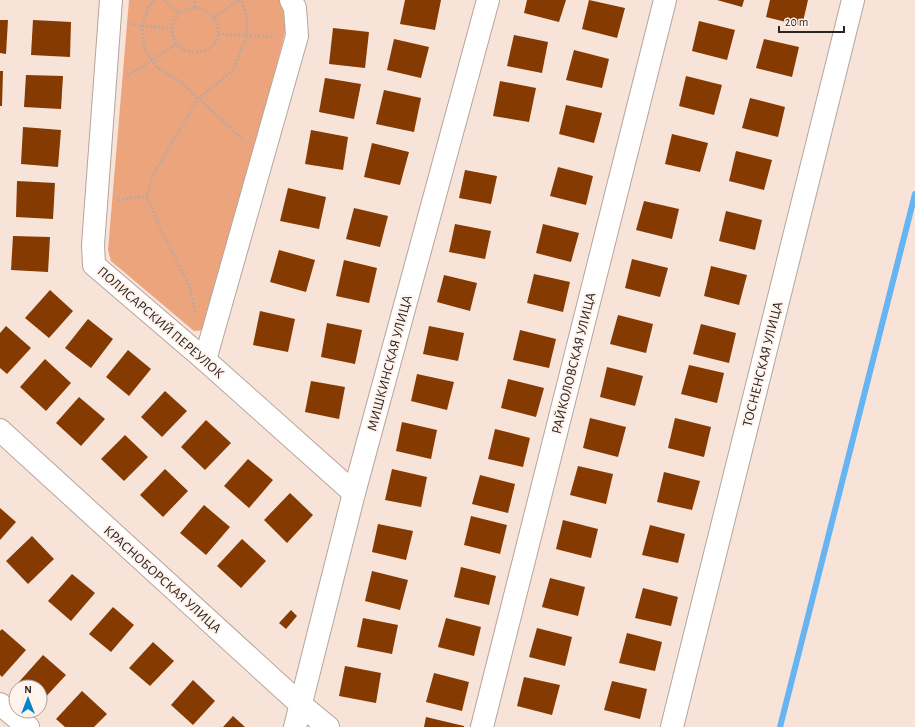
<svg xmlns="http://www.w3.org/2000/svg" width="915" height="727" font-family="'Alegreya Sans',sans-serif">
<rect width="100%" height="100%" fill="#f8e3d9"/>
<path fill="#eca47d" d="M 129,0 L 280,0 C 288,15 287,21 284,37 L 205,330 L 194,331 L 111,261 L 108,250 Z"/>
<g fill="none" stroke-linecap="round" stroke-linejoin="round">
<polyline stroke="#66b4f1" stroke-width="6" points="780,727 915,194"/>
</g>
<g fill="#843a00">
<polygon points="405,0 441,0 435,30 400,24"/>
<polygon points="527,0 566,0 559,22 524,13"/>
<polygon points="589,0 625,8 617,38 582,29"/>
<polygon points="717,0 744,0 742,7"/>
<polygon points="770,0 808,0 802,26 766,17"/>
<polygon points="0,20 8,20 6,54 0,53"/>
<polygon points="33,20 71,22 70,57 31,55"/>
<polygon points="699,21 735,30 727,60 692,51"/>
<polygon points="333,28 369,32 365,68 329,64"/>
<polygon points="514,35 548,42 542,73 507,66"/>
<polygon points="394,39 429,47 421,78 387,70"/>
<polygon points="764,39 799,47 792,77 756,68"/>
<polygon points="574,50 609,59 602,88 566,80"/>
<polygon points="0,71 3,71 2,106 0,106"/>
<polygon points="26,75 63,76 61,109 24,107"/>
<polygon points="686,76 722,85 714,115 679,106"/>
<polygon points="325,78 361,84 354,119 319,112"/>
<polygon points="500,81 536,88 529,122 493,116"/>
<polygon points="384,90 421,98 414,132 376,124"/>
<polygon points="750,98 785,107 778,137 742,128"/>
<polygon points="566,105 602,113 594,143 559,134"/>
<polygon points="23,127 61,130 58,167 21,164"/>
<polygon points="311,130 348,137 343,170 305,164"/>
<polygon points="672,134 708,143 700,172 665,164"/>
<polygon points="372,143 409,152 400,185 364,177"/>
<polygon points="736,151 772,160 764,190 729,181"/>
<polygon points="558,167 593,176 586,205 550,196"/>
<polygon points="465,170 497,176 491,204 459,198"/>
<polygon points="17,181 55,183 53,219 16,217"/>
<polygon points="288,188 326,197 319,229 280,221"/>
<polygon points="644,201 679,209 672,239 636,230"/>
<polygon points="354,208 388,216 380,247 346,239"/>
<polygon points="726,211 762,220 755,250 719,241"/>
<polygon points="455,224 491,231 485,259 449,252"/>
<polygon points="543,224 579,233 571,262 536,253"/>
<polygon points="13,236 50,237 48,272 11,270"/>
<polygon points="279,250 315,260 306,292 270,282"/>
<polygon points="632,259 668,268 660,297 625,288"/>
<polygon points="344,260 377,268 369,303 336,296"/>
<polygon points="711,266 747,275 739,305 704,296"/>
<polygon points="534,274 570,282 563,312 527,303"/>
<polygon points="444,275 477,283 470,311 437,302"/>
<polygon points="50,290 73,311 49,338 25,318"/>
<polygon points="260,311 295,319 288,352 253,345"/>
<polygon points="618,315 653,324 646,353 610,344"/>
<polygon points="88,319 113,339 91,368 65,348"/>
<polygon points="327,323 362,330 355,364 321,357"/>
<polygon points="701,324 736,333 729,363 693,354"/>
<polygon points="6,326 31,348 7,374 0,368 0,333"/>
<polygon points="429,326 464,333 458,361 423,354"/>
<polygon points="520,330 556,339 549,368 513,360"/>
<polygon points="128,350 151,369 129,396 106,377"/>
<polygon points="45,359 71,383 46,411 20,387"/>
<polygon points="689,365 724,373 717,403 681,394"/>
<polygon points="607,367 643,376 635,406 600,397"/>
<polygon points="417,374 454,382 447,410 411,401"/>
<polygon points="508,379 544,388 536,417 501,408"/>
<polygon points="311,381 345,387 339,419 305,412"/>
<polygon points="165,391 187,411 162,437 141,417"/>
<polygon points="79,397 105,419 81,446 56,423"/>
<polygon points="590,418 626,427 618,457 583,448"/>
<polygon points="675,418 711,427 704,457 668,448"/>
<polygon points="206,420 231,443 205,470 181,447"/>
<polygon points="402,422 437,430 431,459 396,451"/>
<polygon points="495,429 530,438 523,467 488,459"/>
<polygon points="125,435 148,457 124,481 101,459"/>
<polygon points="248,459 273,480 249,508 224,486"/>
<polygon points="578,466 613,474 606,504 570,495"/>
<polygon points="165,469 188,491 163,517 140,495"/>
<polygon points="392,469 427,477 421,507 385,500"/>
<polygon points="664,472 700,481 692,510 657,502"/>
<polygon points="480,475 515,484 508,513 472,504"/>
<polygon points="290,493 313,515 287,543 264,520"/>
<polygon points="204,505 230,527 206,555 180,533"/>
<polygon points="0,508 16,522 0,540"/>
<polygon points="471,516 507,525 500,554 464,545"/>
<polygon points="563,520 598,529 591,558 556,549"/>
<polygon points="378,524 413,531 406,560 372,552"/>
<polygon points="650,525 685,534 678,563 642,555"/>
<polygon points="32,536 54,559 28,584 6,561"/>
<polygon points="242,539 266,561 241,588 217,566"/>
<polygon points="461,567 496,576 489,605 454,597"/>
<polygon points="372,571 408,580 400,610 365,601"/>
<polygon points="72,574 95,593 71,621 48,601"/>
<polygon points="550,578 585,587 578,616 542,607"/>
<polygon points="643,588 678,597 671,626 635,618"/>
<polygon points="113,607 134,625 111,652 89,634"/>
<polygon points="291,610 297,616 286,629 279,623"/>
<polygon points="363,618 398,625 392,654 357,647"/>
<polygon points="446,618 481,627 474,656 438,647"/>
<polygon points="537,628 572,637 565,666 529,657"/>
<polygon points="2,629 26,650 2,677 0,675 0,631"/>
<polygon points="627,633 662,642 655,671 619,663"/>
<polygon points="153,642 174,661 150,686 129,668"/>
<polygon points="43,655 66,675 40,703 40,687 22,687 18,683"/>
<polygon points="345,666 381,673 376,703 339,696"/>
<polygon points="434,673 469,682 462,711 426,702"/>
<polygon points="524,677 560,685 552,715 517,706"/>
<polygon points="193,680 215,701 193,725 171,705"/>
<polygon points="612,681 647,689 640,719 604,710"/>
<polygon points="82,691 107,714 94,727 65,727 56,719"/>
<polygon points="233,716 245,727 223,727"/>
<polygon points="426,717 464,726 464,727 424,727"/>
</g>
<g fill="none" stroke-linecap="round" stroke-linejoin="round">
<defs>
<g id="minor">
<polyline points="111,0 93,245 94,265 205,360 354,493"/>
<polyline points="205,360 297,36 295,8 291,0"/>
<polyline points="0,430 300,704 328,727"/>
<polyline points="0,704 28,727"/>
<polyline points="295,727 354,493 488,0"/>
<polyline points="482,727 665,0"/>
<polyline points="672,727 853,0"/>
</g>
</defs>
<use href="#minor" stroke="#b7a49a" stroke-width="24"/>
<g stroke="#b9a8a0" stroke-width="2.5" stroke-dasharray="2 2" stroke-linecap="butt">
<polyline points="154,0 149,6 142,26 145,50 157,67 183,84 244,141"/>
<polyline points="164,0 178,13"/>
<path d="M 195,7 C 206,9 213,14 217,25 C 227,54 174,66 172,30 C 172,25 176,18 178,13 Z"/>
<polyline points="195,7 195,0"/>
<polyline points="214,17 240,0"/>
<polyline points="130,24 172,29"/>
<polyline points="218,34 275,37"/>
<polyline points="127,76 176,44"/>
<polyline points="118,200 147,196"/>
<polyline points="195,312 190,287 157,221 147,196 152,177 198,99 233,70 247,35 247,16 241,0"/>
</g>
<use href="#minor" stroke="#fff" stroke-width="22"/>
</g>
<g text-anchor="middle" stroke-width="4" stroke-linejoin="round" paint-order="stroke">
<g font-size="14" fill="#2d2521" stroke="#fff3ec">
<text transform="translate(161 322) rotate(41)" y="5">ПОЛИСАРСКИЙ ПЕРЕУЛОК</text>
<text transform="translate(389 363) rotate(-75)" y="5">МИШКИНСКАЯ УЛИЦА</text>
<text transform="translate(573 363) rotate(-76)" y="5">РАЙКОЛОВСКАЯ УЛИЦА</text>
<text transform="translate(762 364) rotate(-76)" y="5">ТОСНЕНСКАЯ УЛИЦА</text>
<text transform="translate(163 579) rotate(42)" y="5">КРАСНОБОРСКАЯ УЛИЦА</text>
</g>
</g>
<g transform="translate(28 699)"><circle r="19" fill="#fff3ec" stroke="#aba19b"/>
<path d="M0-3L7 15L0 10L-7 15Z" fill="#0683cb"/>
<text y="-6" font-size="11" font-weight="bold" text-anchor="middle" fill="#2d2521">N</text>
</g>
<path d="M779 26v6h65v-6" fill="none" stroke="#2d2521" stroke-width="2"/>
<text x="785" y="26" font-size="12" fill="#2d2521" stroke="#fff3ec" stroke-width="3" paint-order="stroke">20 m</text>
</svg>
